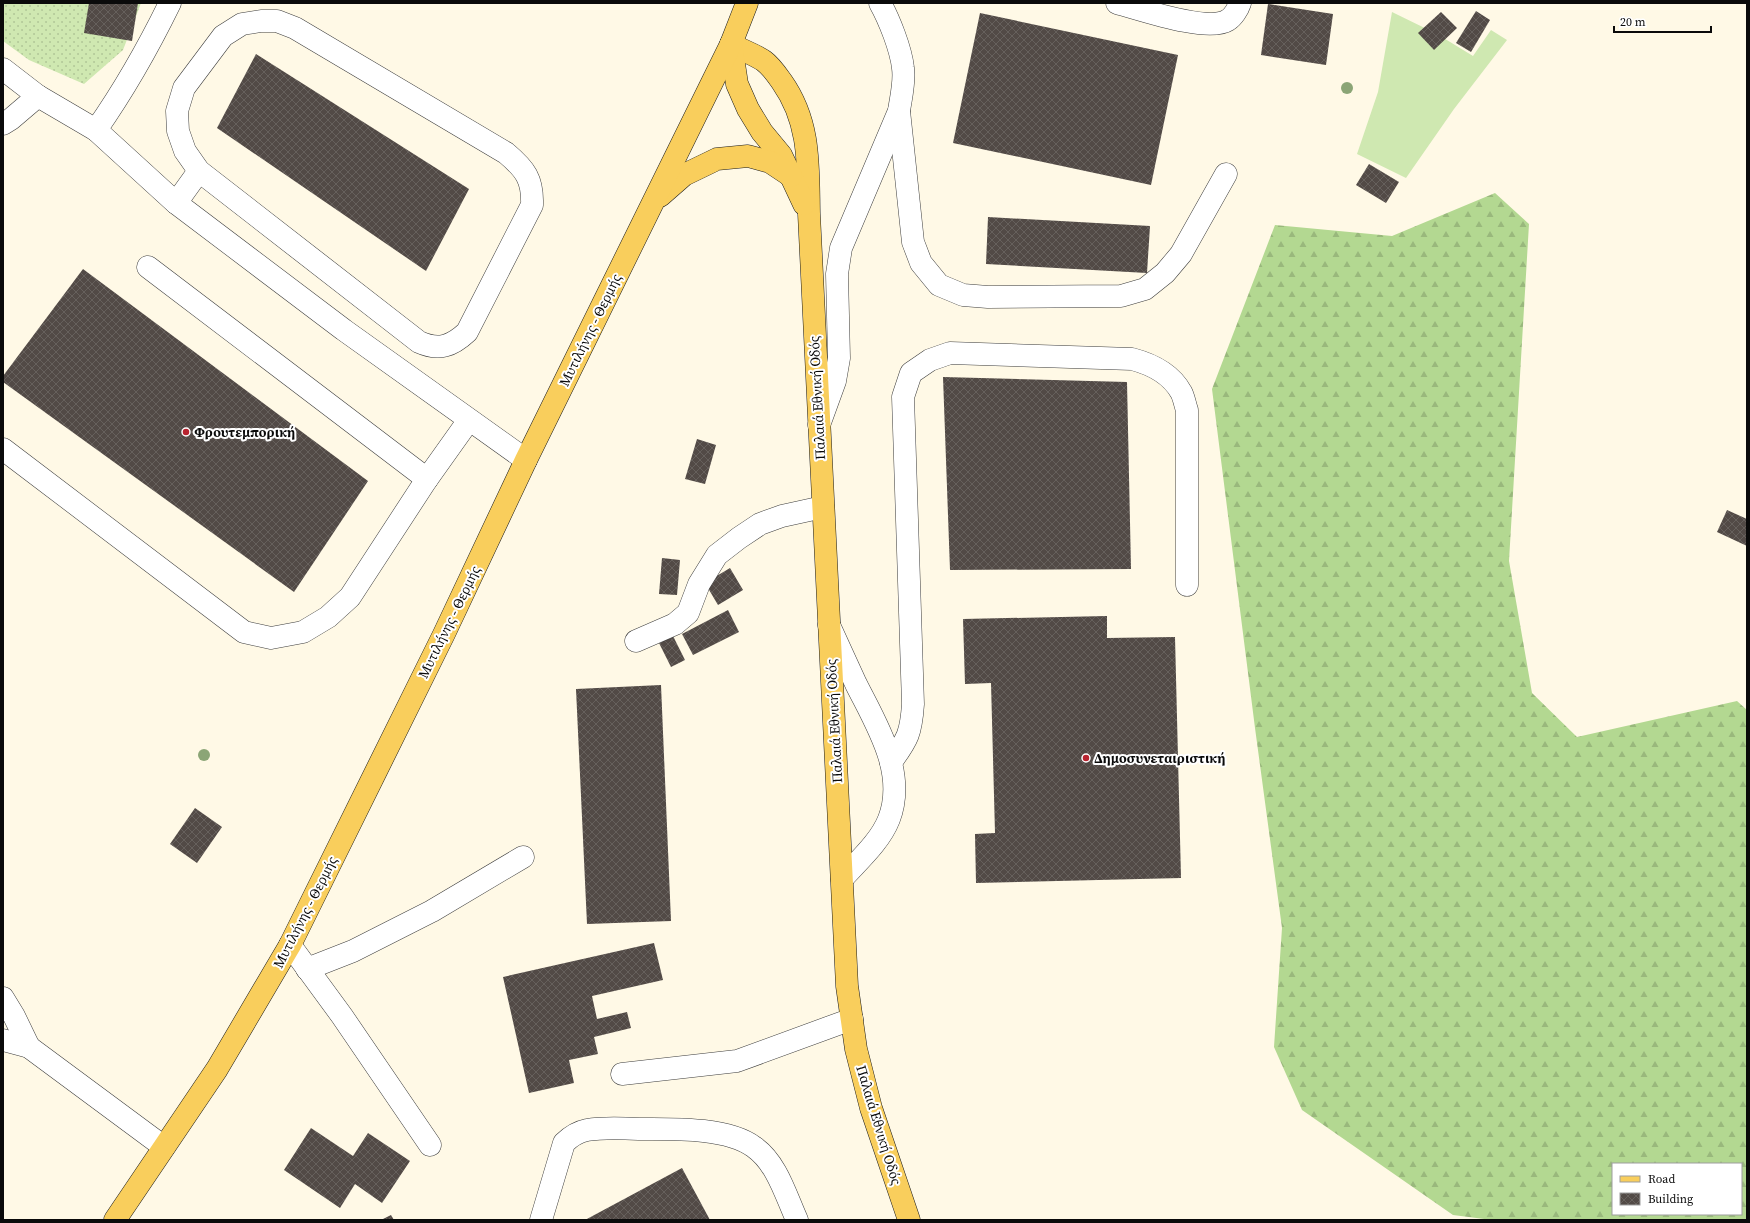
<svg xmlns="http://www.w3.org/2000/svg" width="1750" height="1223" font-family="'Source Serif 4',serif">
<defs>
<pattern id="grass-dots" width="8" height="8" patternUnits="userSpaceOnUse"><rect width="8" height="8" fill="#cfe8b1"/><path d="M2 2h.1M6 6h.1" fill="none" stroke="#b0c697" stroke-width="1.8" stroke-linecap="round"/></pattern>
<pattern id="forest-firs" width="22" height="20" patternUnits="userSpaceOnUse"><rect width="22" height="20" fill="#b3d891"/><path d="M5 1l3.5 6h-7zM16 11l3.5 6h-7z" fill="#99b87c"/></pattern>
<pattern id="building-cross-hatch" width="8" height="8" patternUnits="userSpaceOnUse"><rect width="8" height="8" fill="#524a46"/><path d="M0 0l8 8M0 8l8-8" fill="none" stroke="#66605c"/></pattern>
</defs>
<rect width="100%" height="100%" fill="#fff9e6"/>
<polygon fill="url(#grass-dots)" points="3,3 141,3 123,50 84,84 29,60 3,41"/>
<path fill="url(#forest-firs)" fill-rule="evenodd" d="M 1495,193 L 1529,224 L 1509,561 L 1532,693 L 1577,737 L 1737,701 L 1747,710 L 1747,1220 L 1492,1220 L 1453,1215 L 1302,1110 L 1274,1047 L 1282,928 L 1255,728 L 1212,389 L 1275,225 L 1392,236 ZM 1613,1164 L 1741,1164 L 1741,1214 L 1613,1214 Z"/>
<polygon fill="#cfe8b1" points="1392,12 1437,34 1473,56 1491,30 1507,40 1454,109 1406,178 1357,154 1378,92"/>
<g fill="url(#building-cross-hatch)">
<polygon points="89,3 138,3 132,41 84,33"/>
<polygon points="1268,4 1333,14 1326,65 1261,55"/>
<polygon points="1476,11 1490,20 1471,52 1456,43"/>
<polygon points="1441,12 1457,28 1434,50 1418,33"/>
<polygon points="980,13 1178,55 1151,185 953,143"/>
<polygon points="256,54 469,189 426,271 217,128"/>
<polygon points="1369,164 1399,182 1386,203 1356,185"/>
<polygon points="988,217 1150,226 1147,273 986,264"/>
<polygon points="83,269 368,481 294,592 3,382 3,376"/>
<polygon points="943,377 1127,382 1131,569 950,570"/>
<polygon points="697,439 716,445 705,484 685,479"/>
<polygon points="1727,510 1747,519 1747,546 1717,532"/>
<polygon points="662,558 680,560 677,595 659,594"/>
<polygon points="730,568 743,590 718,605 705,583"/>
<polygon points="728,610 739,632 693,655 682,634"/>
<polygon points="1107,616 1107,638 1175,637 1181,878 976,883 975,834 995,833 991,683 965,684 963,619"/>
<polygon points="673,636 685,660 671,667 659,643"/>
<polygon points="661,685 671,921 587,924 576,689"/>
<polygon points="195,808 222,827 197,863 170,844"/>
<polygon points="654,943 663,980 592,996 597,1019 627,1012 631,1028 594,1037 598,1054 569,1060 574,1083 529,1093 503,977"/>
<polygon points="311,1128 353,1156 368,1133 410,1161 382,1203 355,1184 340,1208 284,1170"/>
<polygon points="682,1168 710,1220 585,1220"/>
<polygon points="391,1215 394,1220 381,1220"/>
</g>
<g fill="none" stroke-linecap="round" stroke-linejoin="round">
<defs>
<g id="minor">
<path d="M 170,3 C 148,48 124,90 96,130 L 176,203 L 344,330 L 526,460"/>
<path d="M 1117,3 C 1140,9 1208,33 1228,20 C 1233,17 1238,9 1240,3"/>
<path d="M 261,21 L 277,21 L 295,28 L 506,153 C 525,169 533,179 532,205 L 467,332 C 452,346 439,351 419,342 L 199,171 L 185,151 L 178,131 L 177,111 L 184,88 L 223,36 L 242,24 Z"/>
<polyline points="3,69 38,96 96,130"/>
<polyline points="899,111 913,242 921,263 939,285 963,295 988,297 1121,296 1145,289 1165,273 1181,254 1226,174"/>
<polyline points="3,124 11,119 38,96"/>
<polyline points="176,203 199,171"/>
<polyline points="148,267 427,479"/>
<path d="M 819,425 L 835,381 L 839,358 L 837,274 L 841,248 L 899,111 C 901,97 905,82 903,68 C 901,49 889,19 880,3"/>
<polyline points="3,449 244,632 271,638 303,632 328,617 350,597 427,479 469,420"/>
<path d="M 829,625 C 838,645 847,664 856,684 C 876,724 907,772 889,819 C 880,842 858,861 842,879"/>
<polyline points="636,641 675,624 688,613 699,584 717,555 739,538 760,524 782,516 823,507"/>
<path d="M 891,762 C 908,739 911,733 913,704 L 903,397 L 911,373 L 930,360 L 950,353 L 1132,359 C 1151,364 1171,374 1181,392 C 1184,397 1185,405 1187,410 L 1187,585"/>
<polyline points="290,945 342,1016 430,1145"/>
<polyline points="307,969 353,951 432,911 523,857"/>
<polyline points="3,998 14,1016 29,1047"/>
<polyline points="3,1040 29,1047 164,1147"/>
<polyline points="622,1074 737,1061 852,1019"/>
<path d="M 541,1220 L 564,1143 C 571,1136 577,1132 587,1130 C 604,1127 622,1128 639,1129 C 672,1129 727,1127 754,1147 C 777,1163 786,1196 797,1220"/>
</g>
<g id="major">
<path d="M 731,44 C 741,50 754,54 764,61 C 771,66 777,75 782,82 C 811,123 808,167 809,214 L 847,986 L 856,1049 L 871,1108 L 909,1220"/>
<polyline points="731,44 737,84 748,109 762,132 781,155 804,204"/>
<polyline points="660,196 684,175 717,159 748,156 770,162 791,176"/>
<polyline points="115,1220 217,1069 290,945 444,634 526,460 731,44 747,3"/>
</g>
</defs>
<use href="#minor" stroke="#3d3d3d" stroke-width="23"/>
<use href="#major" stroke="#1b1b1b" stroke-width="23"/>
<use href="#minor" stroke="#fff" stroke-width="22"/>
<use href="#major" stroke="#f9ce5c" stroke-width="22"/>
</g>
<g fill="#8ba576">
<circle cx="1347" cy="88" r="6"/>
<circle cx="204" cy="755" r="6"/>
</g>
<g fill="#b8232f" stroke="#fff" stroke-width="1.5">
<circle cx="186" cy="432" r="4"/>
<circle cx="1086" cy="758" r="4"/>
</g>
<g text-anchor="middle" stroke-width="4" stroke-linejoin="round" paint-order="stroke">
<g font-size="14" fill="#0a0a0a" stroke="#fff">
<text transform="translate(590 330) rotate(-64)" y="5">Μυτιλήνης - Θερμής</text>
<text transform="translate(817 398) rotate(-93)" y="5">Παλαιά Εθνική Οδός</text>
<text transform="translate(449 622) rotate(-64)" y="5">Μυτιλήνης - Θερμής</text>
<text transform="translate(834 721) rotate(-93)" y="5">Παλαιά Εθνική Οδός</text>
<text transform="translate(305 912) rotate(-63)" y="5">Μυτιλήνης - Θερμής</text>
<text transform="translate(879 1125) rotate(73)" y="5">Παλαιά Εθνική Οδός</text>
</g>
<g font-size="14" font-weight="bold" fill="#0a0a0a" stroke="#fff" text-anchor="start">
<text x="194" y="437">Φρουτεμπορική</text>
<text x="1094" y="763">Δημοσυνεταιριστική</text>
</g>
</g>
<rect width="1750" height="1223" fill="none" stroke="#0a0a0a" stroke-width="8"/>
<rect x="1612" y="1163" width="130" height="52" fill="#ffffff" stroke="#9d9d9d"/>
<rect x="1620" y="1176" width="20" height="6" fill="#f9ce5c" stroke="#9d9d9d"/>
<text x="1648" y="1183" font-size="12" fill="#0a0a0a">Road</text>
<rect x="1620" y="1193" width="20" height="12" fill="url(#building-cross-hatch)" stroke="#9d9d9d"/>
<text x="1648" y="1203" font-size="12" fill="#0a0a0a">Building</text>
<path d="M1614 26v6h97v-6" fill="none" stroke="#0a0a0a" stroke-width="2"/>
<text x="1620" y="26" font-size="12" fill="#0a0a0a" stroke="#ffffff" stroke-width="3" paint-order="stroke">20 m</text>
</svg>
